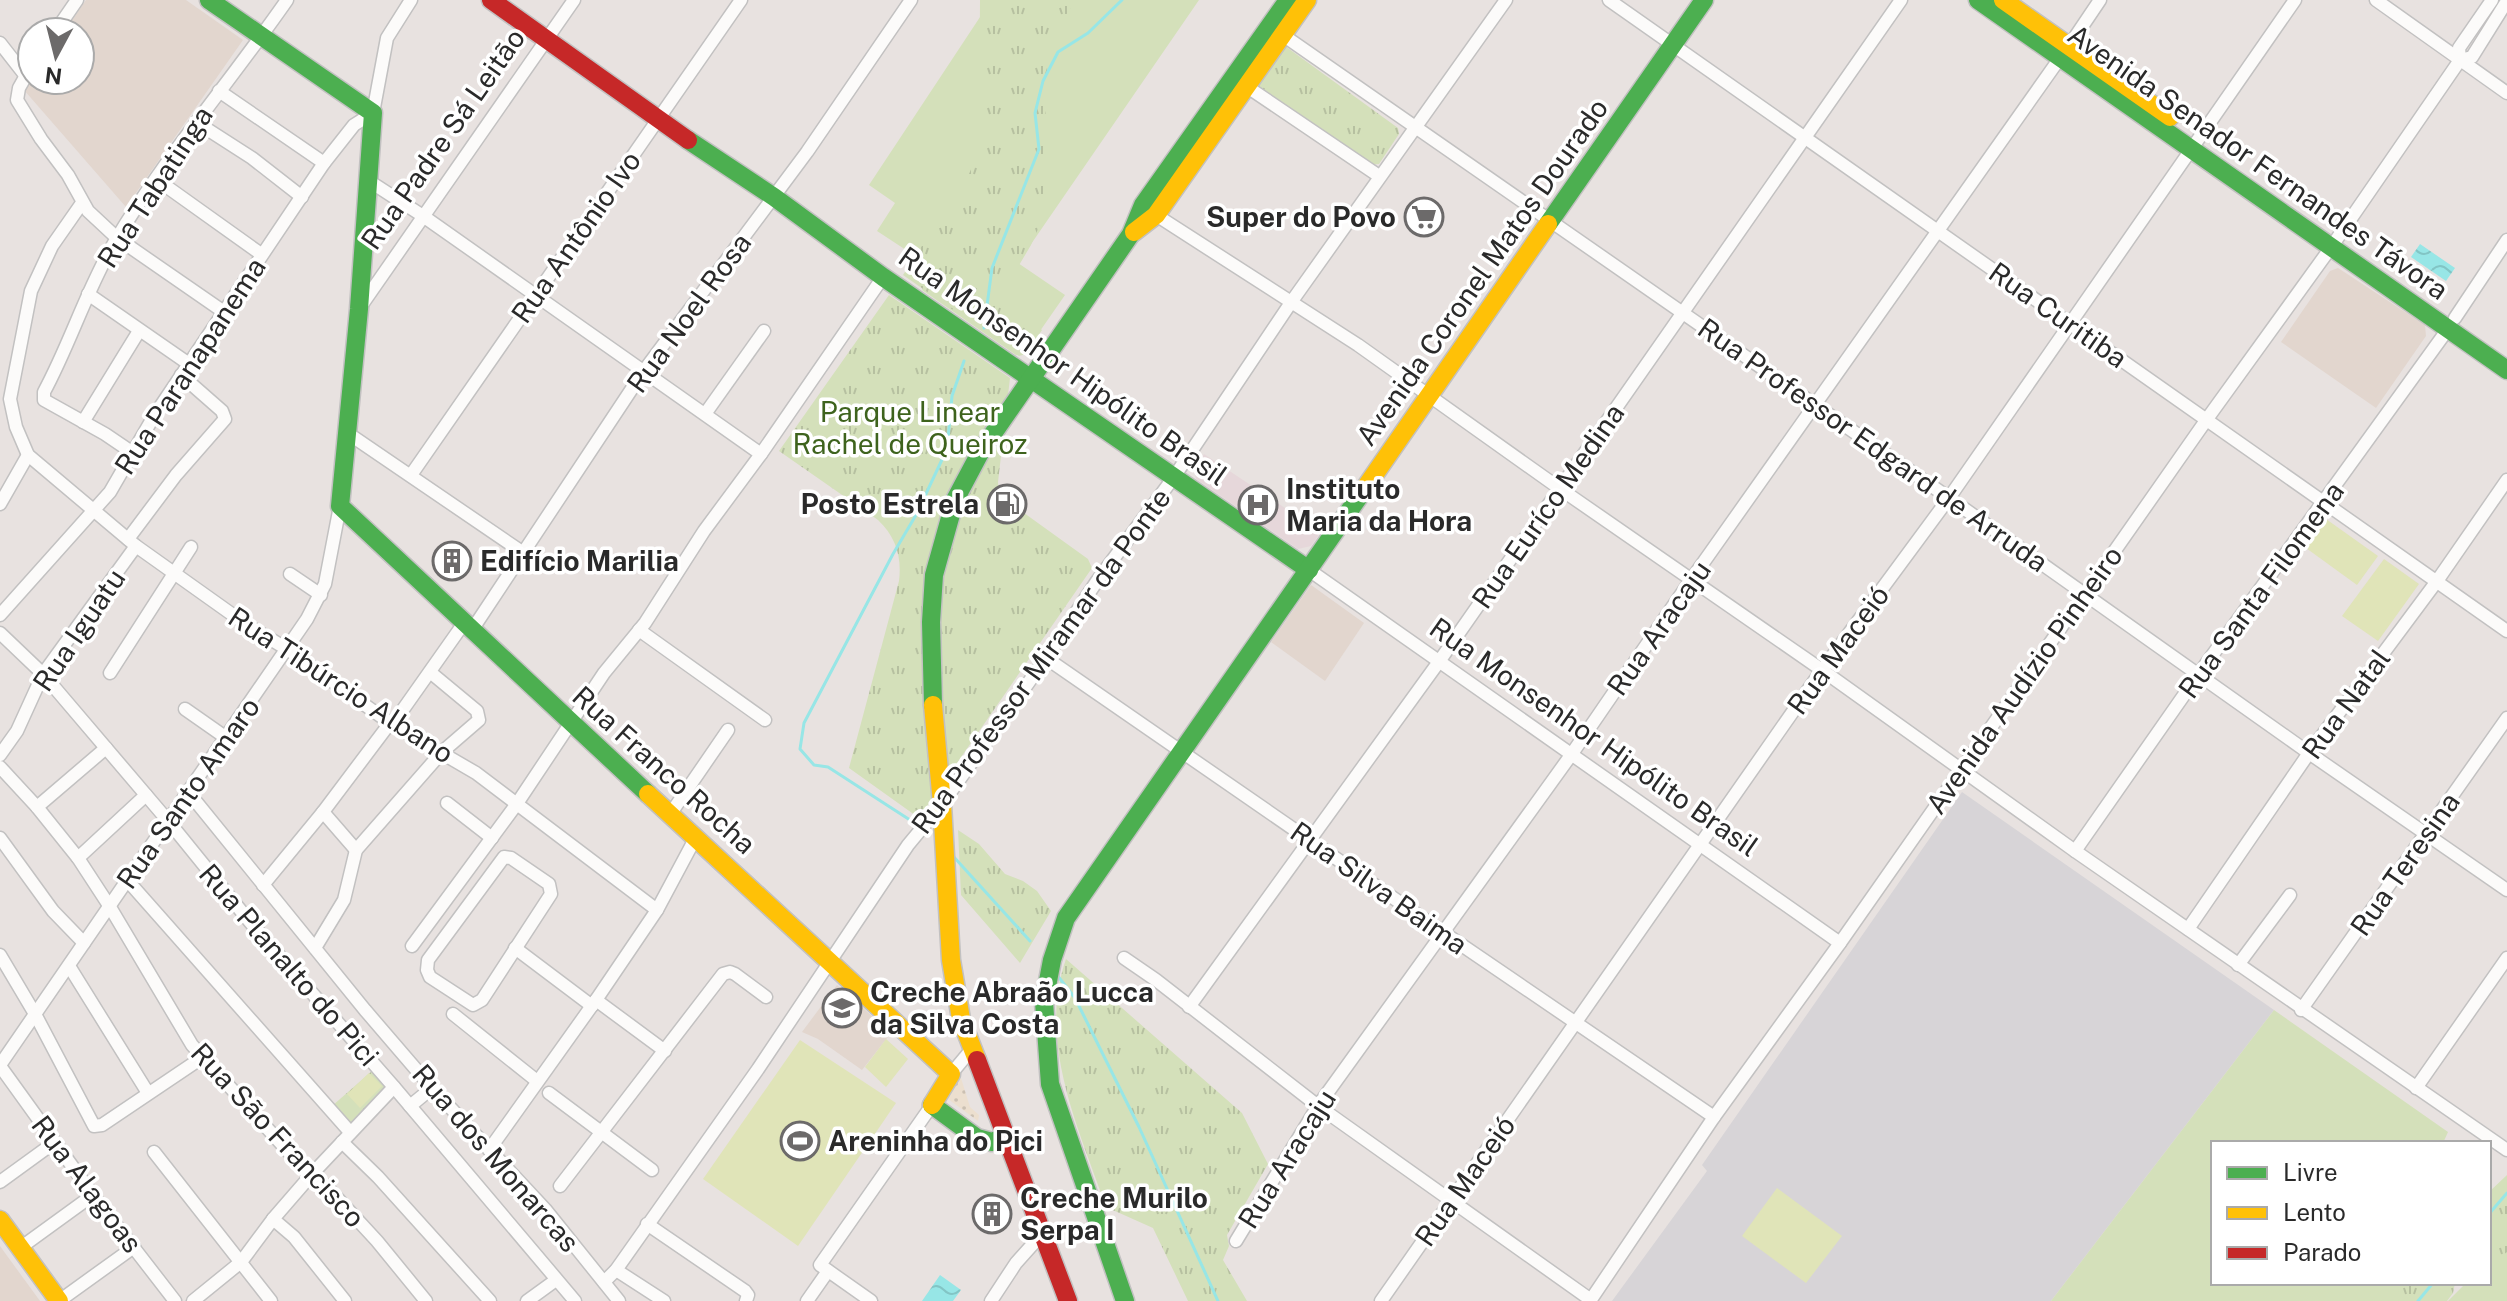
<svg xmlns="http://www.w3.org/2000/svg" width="2507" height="1301" font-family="'Public Sans',sans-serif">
<defs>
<pattern id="sand-dots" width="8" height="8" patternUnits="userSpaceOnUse" patternTransform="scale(2)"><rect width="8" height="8" fill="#ecdfcf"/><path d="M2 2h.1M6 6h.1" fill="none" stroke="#cbc0b2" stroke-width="1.8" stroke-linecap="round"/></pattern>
<pattern id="park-tufts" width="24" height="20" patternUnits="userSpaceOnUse" patternTransform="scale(2)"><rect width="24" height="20" fill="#d4e0ba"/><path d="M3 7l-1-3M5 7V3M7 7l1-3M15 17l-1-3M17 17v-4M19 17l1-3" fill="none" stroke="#b6c0a0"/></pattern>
<pattern id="water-waves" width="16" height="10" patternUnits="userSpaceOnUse" patternTransform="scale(2)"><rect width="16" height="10" fill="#97e6e6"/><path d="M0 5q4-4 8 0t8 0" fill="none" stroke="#82c5c5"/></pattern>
</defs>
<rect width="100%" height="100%" fill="#e8e2e0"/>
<polygon fill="#d7d4d7" points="1962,792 2274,1010 2051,1301 1612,1301 1707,1171 1702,1165"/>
<g fill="#e2d6ce">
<polygon points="86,0 186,0 243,40 126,207 24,90 32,78 32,80 80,80 80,32 64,32"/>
<polygon points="2338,268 2425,325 2426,336 2376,408 2281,342 2330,271"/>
<polygon points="1311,585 1364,623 1325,681 1271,642"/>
<polygon points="837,985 891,1033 862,1070 818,1039 802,1032"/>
<polygon points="0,1246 5,1253 40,1301 0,1301"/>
</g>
<polygon fill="#e6d7da" points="1204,454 1321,532 1311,546 1298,549 1196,479 1194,470"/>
<g fill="#d4e0ba">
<polygon points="1029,0 1199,0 1018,263 1065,295 1024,354 1016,355 922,290 935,269 877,231 895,203 869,185 984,11"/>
<polygon points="2274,1010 2448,1132 2443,1143 2213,1143 2213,1283 2388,1283 2369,1301 2051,1301"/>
<polygon points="2507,1246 2507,1301 2448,1301 2466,1283 2489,1283 2489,1261"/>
</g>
<polygon fill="url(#sand-dots)" points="961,1078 970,1107 979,1115 978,1121 948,1099 948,1096"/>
<g fill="url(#park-tufts)">
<polygon points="980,0 1076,0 1048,42 1043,196 1038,229 1031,245 1002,294 1006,302 1042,330 1026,354 1019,356 903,275 969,174 976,158 979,140"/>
<polygon points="1285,46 1398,128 1399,134 1379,164 1370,165 1256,85"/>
<path d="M 889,295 L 1010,378 L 998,482 L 999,492 L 1006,500 L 1088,559 L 1092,568 L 919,818 L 849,768 L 899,581 C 902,557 896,537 878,520 L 779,451 Z"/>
<polygon points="958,830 979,844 1005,874 1023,881 1037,891 1051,911 1020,963 961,895"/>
<path d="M 1066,959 L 1242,1113 L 1268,1164 L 1227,1235 L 1229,1246 L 1223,1260 L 1247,1301 L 1188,1301 L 1153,1228 L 1106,1207 C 1079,1129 1037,1042 1066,959 Z"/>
<polygon points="372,1071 385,1084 385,1089 351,1124 349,1124 332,1106"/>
<polygon points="2507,1175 2507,1252 2489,1266 2489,1192"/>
<polygon points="2378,1283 2455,1283 2453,1293 2447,1301 2364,1301"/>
</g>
<g fill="#e0e4b8">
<polygon points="2326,519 2378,556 2357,585 2306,548"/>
<polygon points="2384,559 2419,584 2378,641 2342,616"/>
<polygon points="886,1039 908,1059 886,1087 865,1067"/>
<polygon points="800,1040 896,1103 798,1246 703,1179"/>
<polygon points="369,1073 382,1086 360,1108 347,1094"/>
<polygon points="1777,1188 1842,1236 1806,1283 1742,1236"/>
</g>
<g fill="url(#water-waves)">
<polygon points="2420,244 2455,268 2446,281 2411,257"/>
<polygon points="940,1275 961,1290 953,1301 922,1301"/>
</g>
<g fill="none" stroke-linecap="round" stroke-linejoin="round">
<g stroke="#97e6e6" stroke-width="3">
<polyline points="984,328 992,268 1039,149 1035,113 1043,81 1058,52 1088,33 1122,0"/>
<polyline points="910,820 828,767 814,765 800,749 804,723 893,554 916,515 947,449 952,396 964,361"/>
<polyline points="953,856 1030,941"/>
<polyline points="1057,975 1075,998 1139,1127 1218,1301"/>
<polyline points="2489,1214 2507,1193"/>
<polyline points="2418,1301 2433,1283"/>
</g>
<defs>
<g id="street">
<polyline points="1609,0 2507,631"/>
<polyline points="2376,0 2507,93"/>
<polyline points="55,32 77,0"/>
<polyline points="1280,33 1949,498 2309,753 2507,890"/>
<polyline points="0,43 25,75"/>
<polyline points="2069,46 2100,0"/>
<polyline points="2460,60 2472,57 2507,1"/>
<polyline points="32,65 19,88 17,100 41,139 68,175 88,211 117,238 224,312"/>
<polyline points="1243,84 1379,176"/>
<polyline points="219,91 324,163"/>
<polyline points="196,122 252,158 302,197"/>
<polyline points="156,179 261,254"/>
<polyline points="369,181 423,216 761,454"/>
<polyline points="82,203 52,246 31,291 10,399 16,427 28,455 136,546 247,625 287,649 390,723 476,773 657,910"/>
<polyline points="1156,215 1358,345 1559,488 1822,670 2075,851 2507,1150"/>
<polyline points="88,294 189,364"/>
<polyline points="361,306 574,0"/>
<polyline points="2455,318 2507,240"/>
<polyline points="705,414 764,331"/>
<polyline points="83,422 139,331"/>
<polyline points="346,432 522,552"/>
<path d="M 133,453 L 105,434 L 44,400 L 44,392 C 70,344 86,291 114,243 C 165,157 230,82 287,0"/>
<polyline points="411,475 741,0"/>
<polyline points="0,504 28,455"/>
<polyline points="128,539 176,475 225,419 222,411 181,375"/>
<polyline points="1309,570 1840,943"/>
<polyline points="290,574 321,595"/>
<polyline points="0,615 110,492 154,416 324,163 354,125 373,113 387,38 411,0"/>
<polyline points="472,630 643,372 807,152 911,0"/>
<polyline points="639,630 765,720"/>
<polyline points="0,633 43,674 169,822 250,922 394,1087 575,1301"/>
<polyline points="1046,658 1444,933 1714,1117"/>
<polyline points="110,673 191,547"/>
<polyline points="185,709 225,737"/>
<polyline points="0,755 17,731 43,674 136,546"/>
<polyline points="0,767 37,807 78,858 110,907 192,1045 295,1159 329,1189 377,1241 426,1301"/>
<polyline points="189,793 365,1010 432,1088 545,1209 619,1301"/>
<polyline points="447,803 492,838"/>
<polyline points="37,807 106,748"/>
<polyline points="323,812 356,850"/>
<polyline points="671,813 728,730"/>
<polyline points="0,838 53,911 84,943"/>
<polyline points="2075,851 2198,675 2448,329"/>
<polygon points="504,857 511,858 549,884 551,894 482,1000 473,1005 430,977 427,970 428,960"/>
<polyline points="78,858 146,795"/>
<polyline points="128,881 350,1132"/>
<polyline points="263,885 323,812 390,723 397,718 464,623"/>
<polyline points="2188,929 2309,753 2437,581 2507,480"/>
<polyline points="412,946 516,805 604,673 645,623 704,531 761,454 883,277"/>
<polyline points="315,948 344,900 356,850 442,752 479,720 477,711 430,672"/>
<polyline points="515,948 592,1006"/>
<polyline points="0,955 35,1014 94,1126 102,1125 203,1057"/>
<polyline points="1124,958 1156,980 1318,1106 1591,1300"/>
<polyline points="2238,965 2290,895"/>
<polyline points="69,966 148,1093"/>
<polyline points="596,1000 665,1051"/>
<polyline points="1189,1007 1438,663 1901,0"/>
<polyline points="2301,1010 2507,718"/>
<polyline points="453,1014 537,1081"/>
<polyline points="0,1065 307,619 325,584 340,506"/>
<polyline points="0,1066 93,1195 175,1301"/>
<polyline points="951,1074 971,1050"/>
<polyline points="2416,1088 2507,958"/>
<polyline points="549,1093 652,1170"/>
<polyline points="410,1106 432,1088"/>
<polyline points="342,1142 378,1177 490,1301"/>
<polyline points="489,1150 596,1000 657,910 696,837"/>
<polyline points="154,1152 271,1301"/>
<polyline points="0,1182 55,1142"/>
<polyline points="560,1186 723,974 730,972 735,974 766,997"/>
<polyline points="273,1219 294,1237 345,1301"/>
<polyline points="647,1224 745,1291 748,1295 746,1301"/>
<polyline points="1236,1241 1318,1106 1571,755 1691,580 2060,58"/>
<polyline points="20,1248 93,1195"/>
<polyline points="616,1270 664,1301"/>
<polyline points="604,1282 616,1270 758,1069 908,845 942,804 1046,658 1097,581 1174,477 1292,301 1506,0"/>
<polyline points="59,1301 134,1247"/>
<polyline points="193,1301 241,1262 273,1219 312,1174 394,1087"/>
<polyline points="527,1301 556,1280"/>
<polyline points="807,1301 828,1271"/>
<polyline points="871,1301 820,1265 932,1105"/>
<polyline points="991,1301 1016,1263 1042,1234"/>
<polyline points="1381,1301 1822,670 1949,498 2295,0"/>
<polyline points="1590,1301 1714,1117 1840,943 2207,419 2332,246 2460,60 2459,48 2492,0"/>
</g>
<g id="fast">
<polyline points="209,0 373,113 359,309 340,506 648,794"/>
<polyline points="1978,0 2507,370"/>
<polyline points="688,140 774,197 883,277 1309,570"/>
<polyline points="1548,224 1704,0"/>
<polyline points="933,705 931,622 934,575 955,500 981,451 1131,234 1143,205 1288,0"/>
<polyline points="932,1105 977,1138 992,1142 1005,1137"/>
<polyline points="1125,1301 1050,1084 1044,1002 1052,960 1066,918 1363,491"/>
</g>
<g id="slow">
<polyline points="2003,0 2170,117"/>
<polyline points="1134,232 1156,215 1307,0"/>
<polyline points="1363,491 1548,224"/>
<polyline points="933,705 942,804 951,960 961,1019 977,1060"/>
<polyline points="648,794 951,1074 932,1105"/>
<polyline points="0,1220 59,1301"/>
</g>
<g id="jam">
<polyline points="491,0 688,140"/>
<polyline points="977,1060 1068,1301"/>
</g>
</defs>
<use href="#street" stroke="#c2c1c1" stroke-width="15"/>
<use href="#fast" stroke="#c2c1c1" stroke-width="21"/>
<use href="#slow" stroke="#c2c1c1" stroke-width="21"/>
<use href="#jam" stroke="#c2c1c1" stroke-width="21"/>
<use href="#street" stroke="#fcfbfa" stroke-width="12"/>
<use href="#fast" stroke="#4caf50" stroke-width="18"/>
<use href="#slow" stroke="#ffc107" stroke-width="18"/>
<use href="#jam" stroke="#c62828" stroke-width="18"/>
</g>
<defs>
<symbol id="supermarket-ring" viewBox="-11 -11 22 22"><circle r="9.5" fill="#fff" stroke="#6c6a6a" stroke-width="1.5"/><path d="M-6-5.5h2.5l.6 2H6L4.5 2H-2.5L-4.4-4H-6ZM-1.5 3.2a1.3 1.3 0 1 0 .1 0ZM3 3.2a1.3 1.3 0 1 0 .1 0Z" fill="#6c6a6a"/></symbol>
<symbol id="fuel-ring" viewBox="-11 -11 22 22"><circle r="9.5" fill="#fff" stroke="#6c6a6a" stroke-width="1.5"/><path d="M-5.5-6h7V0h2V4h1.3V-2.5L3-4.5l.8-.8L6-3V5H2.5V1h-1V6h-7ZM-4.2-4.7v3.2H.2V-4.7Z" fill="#6c6a6a"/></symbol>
<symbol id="hospital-ring" viewBox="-11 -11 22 22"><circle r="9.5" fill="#fff" stroke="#6c6a6a" stroke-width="1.5"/><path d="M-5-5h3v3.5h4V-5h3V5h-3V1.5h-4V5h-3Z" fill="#6c6a6a"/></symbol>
<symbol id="building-ring" viewBox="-11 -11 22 22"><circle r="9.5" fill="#fff" stroke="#6c6a6a" stroke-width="1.5"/><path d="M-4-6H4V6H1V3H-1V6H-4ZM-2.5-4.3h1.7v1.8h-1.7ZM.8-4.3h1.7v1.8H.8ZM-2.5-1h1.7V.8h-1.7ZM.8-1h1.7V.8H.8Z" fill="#6c6a6a"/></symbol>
<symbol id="school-ring" viewBox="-11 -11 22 22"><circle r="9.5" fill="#fff" stroke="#6c6a6a" stroke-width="1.5"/><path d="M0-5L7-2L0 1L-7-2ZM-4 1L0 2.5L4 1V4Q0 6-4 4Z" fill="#6c6a6a"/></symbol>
<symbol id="stadium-ring" viewBox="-11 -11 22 22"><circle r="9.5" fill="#fff" stroke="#6c6a6a" stroke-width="1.5"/><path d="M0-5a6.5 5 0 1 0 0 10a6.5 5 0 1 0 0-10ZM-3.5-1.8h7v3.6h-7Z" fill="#6c6a6a"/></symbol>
</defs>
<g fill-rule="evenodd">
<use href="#supermarket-ring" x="1402" y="195" width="44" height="44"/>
<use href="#fuel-ring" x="985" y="482" width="44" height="44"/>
<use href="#hospital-ring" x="1236" y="483" width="44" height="44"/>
<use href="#building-ring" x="430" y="539" width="44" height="44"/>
<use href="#school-ring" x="820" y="986" width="44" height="44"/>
<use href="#stadium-ring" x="778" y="1119" width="44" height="44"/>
<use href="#building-ring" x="970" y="1192" width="44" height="44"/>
</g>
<g text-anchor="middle" stroke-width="7" stroke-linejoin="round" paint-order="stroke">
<g font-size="28" fill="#2a2a2a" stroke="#fff">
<text transform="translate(443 139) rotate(-55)" y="10">Rua Padre Sá Leitão</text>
<text transform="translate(2258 162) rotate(35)" y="10">Avenida Senador Fernandes Távora</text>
<text transform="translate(155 187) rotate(-57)" y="10">Rua Tabatinga</text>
<text transform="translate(576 237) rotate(-55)" y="10">Rua Antônio Ivo</text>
<text transform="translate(1482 272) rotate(-55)" y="10">Avenida Coronel Matos Dourado</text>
<text transform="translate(689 313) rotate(-54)" y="10">Rua Noel Rosa</text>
<text transform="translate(2058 315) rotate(35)" y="10">Rua Curitiba</text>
<text transform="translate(190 366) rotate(-57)" y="10">Rua Paranapanema</text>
<text transform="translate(1063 366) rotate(35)" y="10">Rua Monsenhor Hipólito Brasil</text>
<text transform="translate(1873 445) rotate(35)" y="10">Rua Professor Edgard de Arruda</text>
<text transform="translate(1548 506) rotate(-55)" y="10">Rua Euríco Medina</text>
<text transform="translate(2261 590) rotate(-54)" y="10">Rua Santa Filomena</text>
<text transform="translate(1659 628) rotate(-55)" y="10">Rua Aracaju</text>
<text transform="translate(79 630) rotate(-56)" y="10">Rua Iguatu</text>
<text transform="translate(1838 650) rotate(-54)" y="10">Rua Maceió</text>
<text transform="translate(1041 661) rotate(-54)" y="10">Rua Professor Miramar da Ponte</text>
<text transform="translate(2024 680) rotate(-55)" y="10">Avenida Audízio Pinheiro</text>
<text transform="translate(341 685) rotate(33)" y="10">Rua Tibúrcio Albano</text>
<text transform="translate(2346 704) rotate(-54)" y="10">Rua Natal</text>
<text transform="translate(1594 737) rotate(35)" y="10">Rua Monsenhor Hipólito Brasil</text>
<text transform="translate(664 770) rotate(42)" y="10">Rua Franco Rocha</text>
<text transform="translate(188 793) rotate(-55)" y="10">Rua Santo Amaro</text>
<text transform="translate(2405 864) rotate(-55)" y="10">Rua Teresina</text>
<text transform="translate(1379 888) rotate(35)" y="10">Rua Silva Baima</text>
<text transform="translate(289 965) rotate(49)" y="10">Rua Planalto do Pici</text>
<text transform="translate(278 1135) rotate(47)" y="10">Rua São Francisco</text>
<text transform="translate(496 1158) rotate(49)" y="10">Rua dos Monarcas</text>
<text transform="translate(1287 1159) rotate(-58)" y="10">Rua Aracaju</text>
<text transform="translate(1465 1181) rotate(-55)" y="10">Rua Maceió</text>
<text transform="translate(87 1184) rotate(53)" y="10">Rua Alagoas</text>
</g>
<g font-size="28" font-weight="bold" fill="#2a2a2a" stroke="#fff" text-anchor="start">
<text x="1396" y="227" text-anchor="end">Super do Povo</text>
<text x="1286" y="499">Instituto<tspan x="1286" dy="32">Maria da Hora</tspan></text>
<text x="979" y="514" text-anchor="end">Posto Estrela</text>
<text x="480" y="571">Edifício Marilia</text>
<text x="870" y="1002">Creche Abraão Lucca<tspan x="870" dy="32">da Silva Costa</tspan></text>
<text x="828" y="1151">Areninha do Pici</text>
<text x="1020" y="1208">Creche Murilo<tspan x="1020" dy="32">Serpa I</tspan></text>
</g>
<g font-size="28" fill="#3e631d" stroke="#fff">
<text x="910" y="422">Parque Linear<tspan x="910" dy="32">Rachel de Queiroz</tspan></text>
</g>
</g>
<rect x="2211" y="1141" width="280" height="144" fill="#ffffff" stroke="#aaaaaa" stroke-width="2"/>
<rect x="2227" y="1167" width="40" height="12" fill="#4caf50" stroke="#aaaaaa" stroke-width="2"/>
<text x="2283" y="1181" font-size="24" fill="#2a2a2a">Livre</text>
<rect x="2227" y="1207" width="40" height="12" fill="#ffc107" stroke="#aaaaaa" stroke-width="2"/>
<text x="2283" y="1221" font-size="24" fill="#2a2a2a">Lento</text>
<rect x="2227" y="1247" width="40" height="12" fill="#c62828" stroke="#aaaaaa" stroke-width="2"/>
<text x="2283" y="1261" font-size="24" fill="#2a2a2a">Parado</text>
<g transform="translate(56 56) rotate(187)"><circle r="38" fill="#ffffff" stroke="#aaaaaa" stroke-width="2"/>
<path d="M0-6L14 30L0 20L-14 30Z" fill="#6c6a6a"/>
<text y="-12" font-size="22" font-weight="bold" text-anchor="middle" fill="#2a2a2a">N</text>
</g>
</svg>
